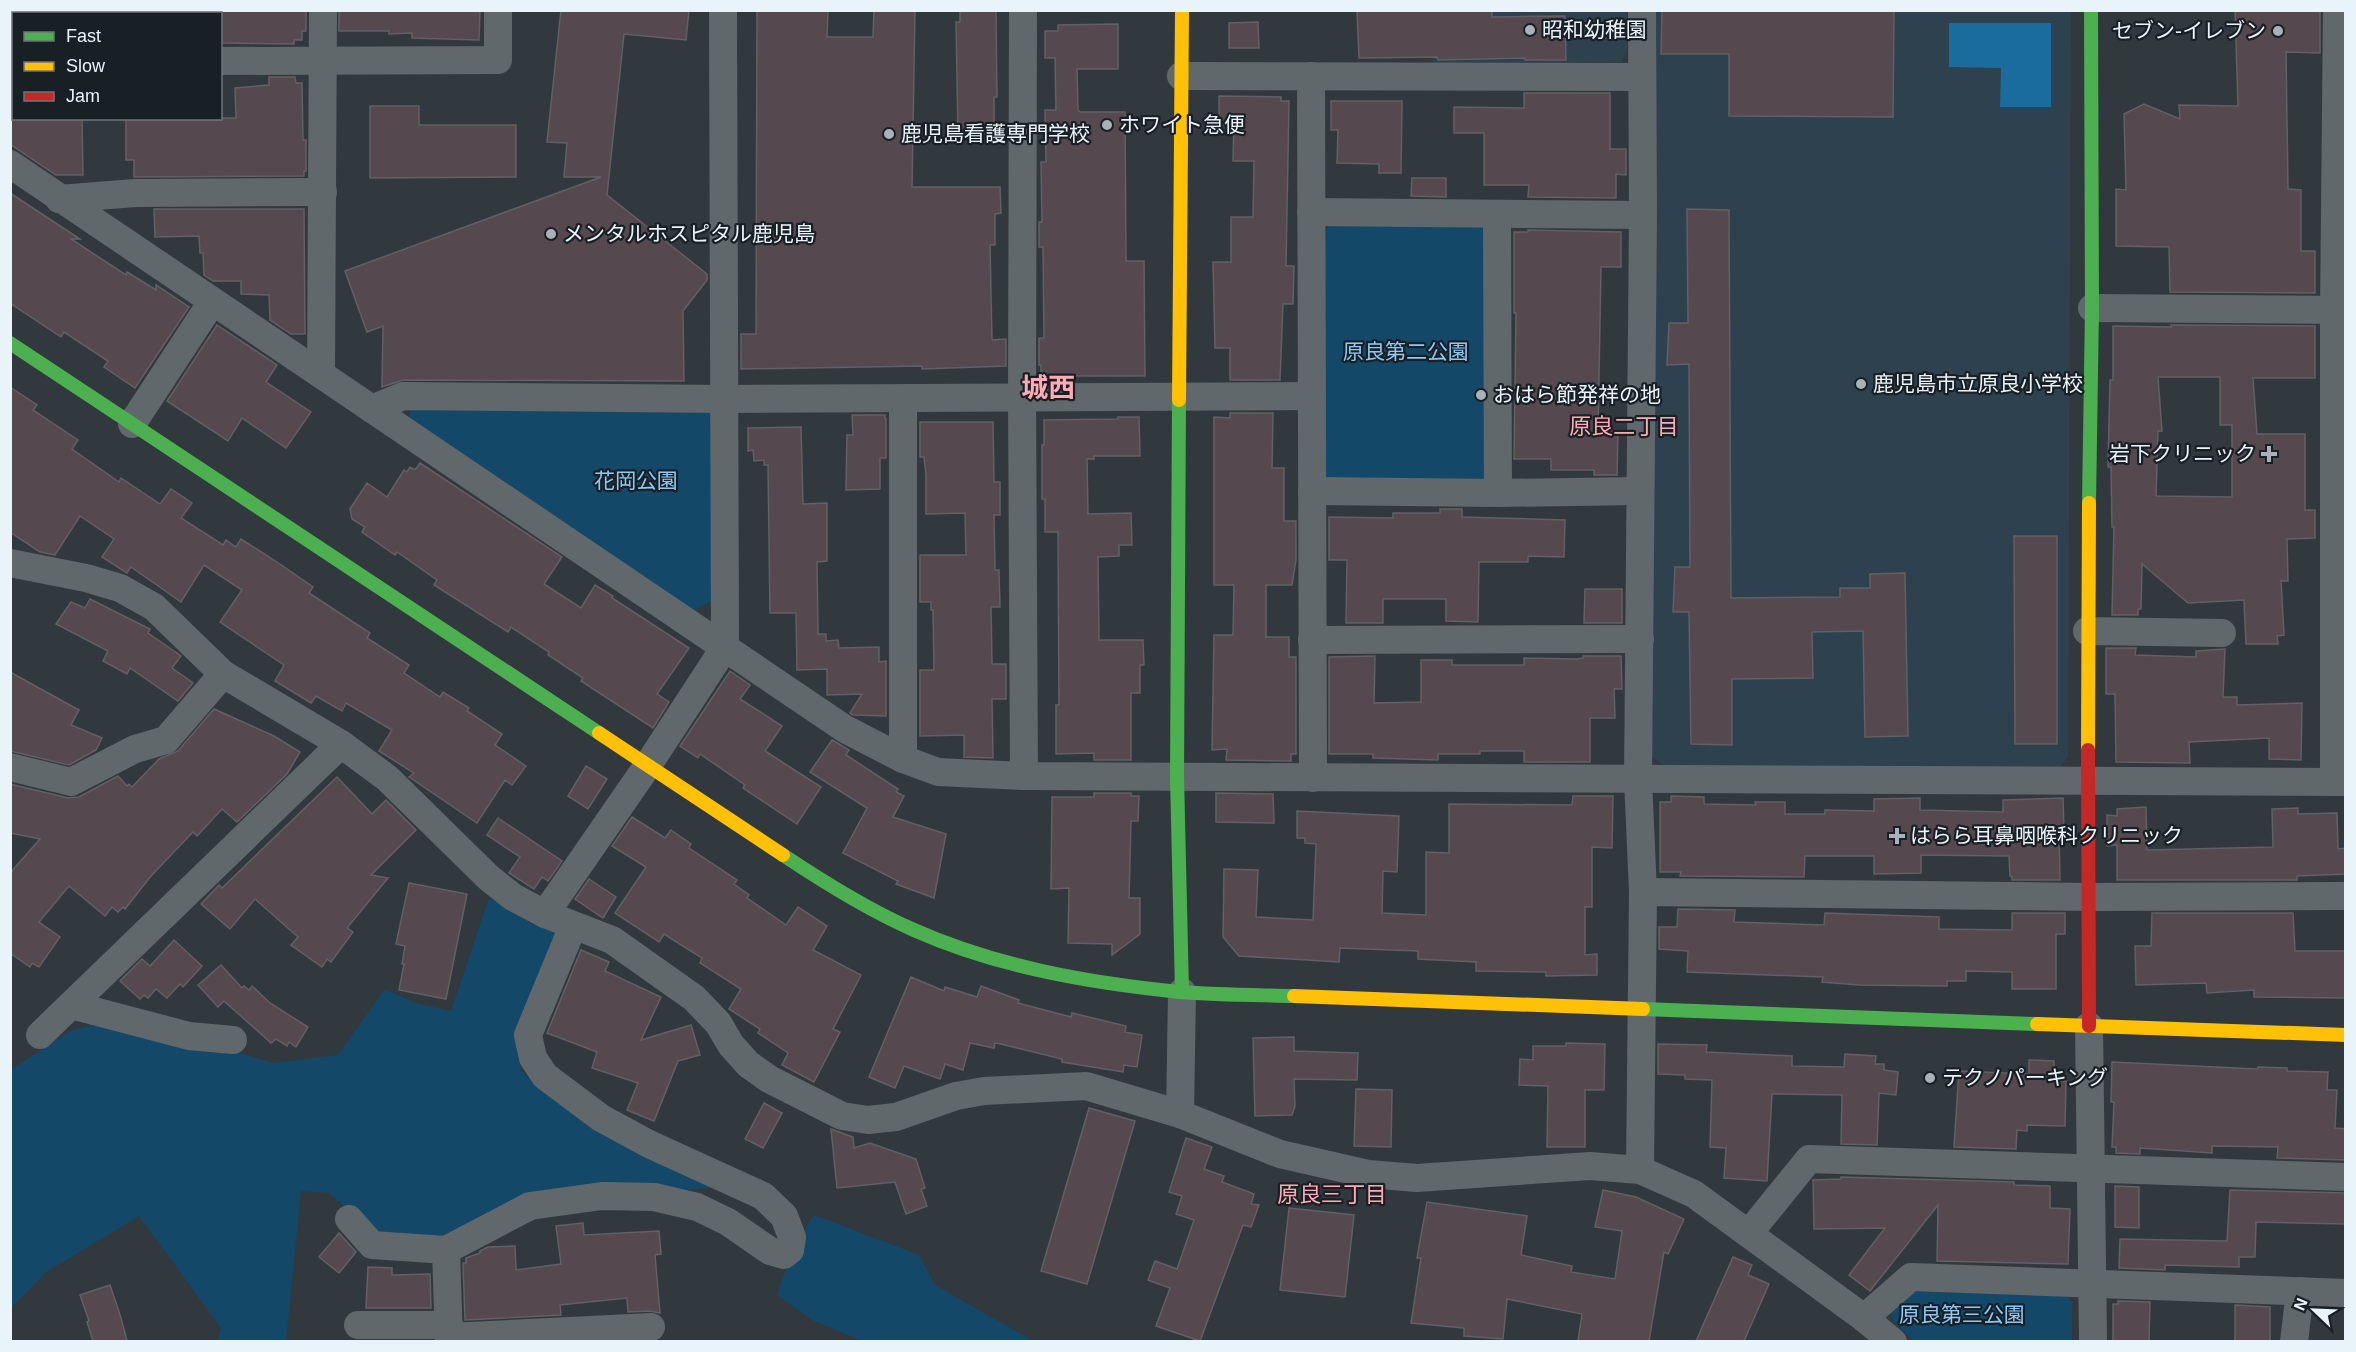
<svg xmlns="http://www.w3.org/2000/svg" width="2356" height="1352" font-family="Arial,'Noto Sans JP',sans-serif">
<rect width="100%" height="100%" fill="#31393f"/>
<g fill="#2e414f">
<polygon points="1433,11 1627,11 1627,49 1622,62 1433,64"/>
<polygon points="1652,11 2071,11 2068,757 2059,769 1667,767 1652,757"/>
</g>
<g fill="#144869">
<polygon points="1477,224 1490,233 1491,469 1481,483 1333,483 1321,475 1322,235 1330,225"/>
<polygon points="411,404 712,413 713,600 692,611 409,419"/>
<polygon points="489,898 562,932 523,1034 520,1070 588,1127 719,1187 673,1191 583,1190 443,1245 378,1235 329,1193 301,1191 286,1341 218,1341 221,1328 139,1216 46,1272 11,1308 11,1070 72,1030 93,1025 138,1037 243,1054 273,1063 338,1055 385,989 415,1003 451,1011"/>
<polygon points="814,1215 919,1255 935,1285 1033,1341 863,1341 814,1321 777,1295 793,1248"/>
<polygon points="1917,1288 2063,1292 2072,1302 2072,1341 1914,1341 1893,1321 1891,1310"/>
</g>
<polygon fill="#1b6c9e" points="1949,23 2051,23 2051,107 2000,107 2001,68 1949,67"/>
<g fill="#55484e" stroke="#616064" stroke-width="1.5" fill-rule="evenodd">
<polygon points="221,10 306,10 306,31 302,31 302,40 294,40 294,44 221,43"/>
<polygon points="339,10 480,10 479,40 412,38 412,33 389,34 389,31 339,31"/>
<polygon points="561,10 689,10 686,40 624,34 607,195 707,274 707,280 683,311 684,381 403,380 382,387 383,326 367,332 345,271 601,177 564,177 567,143 547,142"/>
<polygon points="757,10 828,10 827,37 873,37 874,10 915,10 912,187 1000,187 1001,213 995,214 995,245 990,245 992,340 1006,339 1006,366 922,369 922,366 741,369 741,334 756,334"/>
<polygon points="960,10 996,10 997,97 994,97 994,133 958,134 956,22 960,22"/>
<polygon points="1357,10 1492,10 1492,17 1565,16 1566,60 1525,60 1525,58 1438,60 1437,57 1359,58"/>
<polygon points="1662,10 1894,10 1893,117 1729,116 1729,54 1661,54"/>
<polygon points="2235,10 2320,10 2320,53 2286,52 2288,189 2301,190 2301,251 2315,251 2315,293 2170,292 2169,247 2116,246 2116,189 2126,190 2124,114 2144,104 2180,119 2179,105 2238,106"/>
<polygon points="1258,22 1259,48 1229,48 1229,23"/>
<polygon points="1118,24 1118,69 1077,69 1078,110 1080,112 1125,112 1126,261 1144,261 1145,376 1041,376 1041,365 1039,365 1039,338 1044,338 1043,247 1039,247 1039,222 1042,222 1041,162 1046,162 1045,110 1056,110 1055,58 1045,58 1045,31 1058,31 1058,25"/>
<polygon points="269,77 295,77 296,83 302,83 303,140 306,140 306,171 304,171 304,176 134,177 134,160 126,160 126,118 236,118 235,88 269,85"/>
<polygon points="1524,93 1610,93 1610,149 1626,149 1626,175 1616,174 1616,198 1528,197 1529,185 1484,185 1484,133 1454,133 1454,107 1524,108"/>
<polygon points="1219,96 1281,97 1281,101 1289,101 1286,266 1294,266 1293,304 1283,304 1280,380 1230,380 1230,348 1215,348 1213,262 1231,262 1231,217 1253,217 1254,161 1233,161 1234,125 1219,125"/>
<polygon points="1331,101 1402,101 1401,173 1379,173 1379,164 1337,163 1338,130 1331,130"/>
<polygon points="370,106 419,106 419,125 516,125 516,177 370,178"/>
<polygon points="10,108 14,110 14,118 82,118 83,175 56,175 10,144"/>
<polygon points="1412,178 1446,178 1446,197 1411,196"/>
<polygon points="10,193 80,239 71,239 126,275 127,272 156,290 156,285 189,307 135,388 104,367 108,361 64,332 61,337 10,303"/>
<polygon points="154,209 304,209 305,334 291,334 270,320 269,295 241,294 241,281 213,281 204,275 203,253 200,253 199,236 155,237"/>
<polygon points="1687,209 1729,210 1731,598 1840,597 1840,588 1870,588 1870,574 1905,573 1908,736 1865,737 1863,631 1812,632 1813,678 1732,679 1732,745 1691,744 1689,612 1673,612 1675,567 1690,567 1689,364 1667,365 1669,323 1688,323"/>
<polygon points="1528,230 1621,232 1621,267 1601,267 1598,431 1618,431 1617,475 1594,475 1594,470 1551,470 1551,459 1514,459 1516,313 1514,313 1514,232 1528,232"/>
<polygon points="217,325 277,365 266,382 311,412 286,448 242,418 228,441 167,401"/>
<path d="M 2171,325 L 2315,326 L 2315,378 L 2253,378 L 2257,434 L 2305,434 L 2305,510 L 2315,510 L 2315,538 L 2287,539 L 2288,581 L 2281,581 L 2284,635 L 2277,636 L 2278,644 L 2246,644 L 2244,600 L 2188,603 L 2142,564 L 2141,609 L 2138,609 L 2138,615 L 2112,615 L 2114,527 L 2112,527 L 2111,467 L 2108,467 L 2110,380 L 2113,380 L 2113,326 L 2171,327 ZM 2158,377 L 2220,377 L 2220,425 L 2232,425 L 2232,497 L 2156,496 L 2158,431 L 2162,431 Z"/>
<polygon points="10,387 37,405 33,410 78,440 72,449 119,482 121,478 160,504 171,489 192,503 181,518 223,545 226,540 236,547 241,539 274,560 313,587 309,593 370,633 367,638 409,665 404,673 440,697 443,692 469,708 467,711 502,734 495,745 526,766 512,785 505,780 477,823 409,777 414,773 379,751 392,730 346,703 342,711 316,696 311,703 275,681 284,665 220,622 242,590 204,565 181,602 131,567 127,573 102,557 114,539 80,516 55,555 40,552 10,532"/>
<polygon points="1230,413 1273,413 1272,468 1284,468 1284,521 1296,521 1296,560 1292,585 1266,585 1266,637 1289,637 1289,657 1296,657 1296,754 1291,754 1291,761 1226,760 1227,749 1212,750 1214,635 1233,635 1234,585 1214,585 1214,417 1230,418"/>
<polygon points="852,415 885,415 885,419 886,419 886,458 880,458 880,489 846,490 847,435 853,435"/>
<polygon points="1118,417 1139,417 1140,456 1094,456 1094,459 1087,459 1088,514 1131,513 1132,545 1119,545 1119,556 1098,557 1099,640 1143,640 1144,665 1140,665 1140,693 1131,693 1131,760 1094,760 1094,753 1056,754 1056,705 1059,705 1058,532 1045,532 1045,499 1042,499 1042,445 1044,445 1044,420 1118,419"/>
<polygon points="920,422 993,422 994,482 1000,482 1000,515 994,515 995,570 999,570 1000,607 991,607 992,664 1006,664 1006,699 992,699 993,758 964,757 964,735 920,736 920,670 934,670 933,610 931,610 931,602 920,602 920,555 966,555 965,513 926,514 926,475 924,457 920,457"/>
<polygon points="801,427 803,504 827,503 827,561 817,562 818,634 826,634 826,641 838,640 839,648 879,647 879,662 886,661 886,716 853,715 850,713 862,694 827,695 827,669 797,670 796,613 770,613 768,465 764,465 764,460 754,461 753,450 748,451 748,428"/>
<polygon points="420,463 562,557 544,584 581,608 595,585 613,596 612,598 689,648 657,694 669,702 653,728 581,681 583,678 548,655 549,652 511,627 508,632 434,585 437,580 397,552 395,555 362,532 365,527 352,519 350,509 367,483 387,497 404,470 407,472 410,467 415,470"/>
<polygon points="1440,509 1462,509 1462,517 1565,520 1564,557 1528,556 1528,562 1479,562 1478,622 1446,621 1446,599 1383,599 1383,623 1346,623 1347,560 1329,560 1329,517 1393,518 1393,513 1440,513"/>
<polygon points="2014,536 2057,536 2057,744 2015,744"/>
<polygon points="1585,589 1622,589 1622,623 1584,623"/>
<polygon points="90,599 150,629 148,633 181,656 172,668 193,683 178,701 130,668 127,674 103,661 108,651 56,624 71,602 85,608"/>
<polygon points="2106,648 2136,648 2135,655 2196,657 2196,651 2225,649 2223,697 2237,697 2237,705 2302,703 2301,760 2269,759 2269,738 2189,742 2190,763 2116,762 2115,694 2106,694"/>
<polygon points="1375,656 1374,703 1421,702 1421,660 1452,660 1452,665 1524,665 1524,658 1577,659 1583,658 1583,656 1621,656 1622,689 1614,689 1615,718 1590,718 1590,762 1524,762 1524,751 1480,751 1480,754 1438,754 1438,760 1373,758 1373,754 1329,754 1329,657"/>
<polygon points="730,671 750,685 740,699 782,726 765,751 821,787 797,824 743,788 745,785 700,754 698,758 680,746"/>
<polygon points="10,672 79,710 71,725 102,738 96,750 69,765 10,751"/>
<polygon points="214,709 274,736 300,752 287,774 237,822 222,809 197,836 193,832 151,876 125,909 123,907 118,912 112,907 105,916 69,886 39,922 60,937 39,967 32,963 30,967 10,953 10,873 40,839 10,833 10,784 68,798 79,797 118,776 127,786 129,784 132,787 159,759 178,751"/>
<polygon points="832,740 849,750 846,755 898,789 896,792 904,796 893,817 946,834 934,898 896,884 898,881 843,853 867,808 810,772"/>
<polygon points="586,766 607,779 588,809 568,796"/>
<polygon points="337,777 372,814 386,800 416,830 371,875 388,878 347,928 353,932 331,962 327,959 322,967 291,945 298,937 255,899 230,929 201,904 219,885 222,888"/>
<polygon points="1094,793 1131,793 1131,796 1139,796 1138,821 1131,821 1129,898 1140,898 1140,934 1112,955 1112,944 1068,943 1069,888 1051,889 1052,797 1094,797"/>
<polygon points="1216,793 1273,794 1274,823 1216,822"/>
<polygon points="1573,796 1613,796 1612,848 1592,847 1592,907 1585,907 1585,955 1597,954 1597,975 1546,976 1546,972 1476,971 1476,962 1418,959 1418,951 1340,948 1339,962 1239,956 1223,937 1224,869 1258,870 1256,917 1313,920 1316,844 1305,843 1305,838 1297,838 1297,811 1399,816 1397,872 1383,871 1382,913 1426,915 1426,852 1449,853 1449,804 1572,805"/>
<polygon points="1671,796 1704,797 1704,804 1756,805 1755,802 1785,802 1785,814 1825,814 1825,810 1874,811 1874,799 1920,798 1920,810 2003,812 2003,800 2063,798 2064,833 2059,833 2060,880 2012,880 2012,876 2010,876 2009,856 1921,855 1921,873 1874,874 1874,856 1805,856 1804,877 1680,876 1681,872 1660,872 1660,802 1671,802"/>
<polygon points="2146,807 2147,850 2273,847 2272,809 2298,808 2298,814 2337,813 2338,849 2346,848 2346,874 2297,876 2297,880 2117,880 2117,845 2107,846 2107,815 2117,816 2117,809"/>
<polygon points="632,817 665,838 671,830 691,844 689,848 737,880 734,884 749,895 747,898 786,925 798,907 827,926 813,950 861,975 833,1029 840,1032 814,1082 782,1065 788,1053 758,1033 760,1029 729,1009 741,989 700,963 702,958 664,934 659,942 615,913 646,867 612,846"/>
<polygon points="498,818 562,861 548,881 542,877 534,889 509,873 520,857 487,835"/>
<polygon points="589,879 616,897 603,918 575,899"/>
<polygon points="409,883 467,894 446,999 399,990 404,964 402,964 405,946 396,944"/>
<polygon points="1678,909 1735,910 1734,922 1824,925 1825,913 1939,917 1939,929 2012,930 2012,913 2065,913 2065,934 2056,934 2056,989 2012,989 2012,972 1966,971 1966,981 1947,981 1947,986 1859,985 1822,982 1823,977 1687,972 1688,951 1659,949 1659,927 1677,927"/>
<polygon points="2152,913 2293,913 2295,951 2346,951 2346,998 2254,997 2254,990 2207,993 2206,983 2136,985 2135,946 2151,946"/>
<polygon points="174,940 202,966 183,987 180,984 167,998 156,989 148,998 144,995 140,999 120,981 142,959 150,966"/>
<polygon points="581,950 609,962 605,971 661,997 641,1040 691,1025 700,1055 678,1061 654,1121 627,1110 638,1083 592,1068 597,1052 547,1033"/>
<polygon points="221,965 242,988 244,986 249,990 252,986 270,1003 308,1027 296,1047 289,1042 287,1046 276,1039 271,1043 224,1001 218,1007 198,985"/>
<polygon points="911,977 944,991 945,987 977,997 981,986 1019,1000 1018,1003 1071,1017 1072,1013 1126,1026 1125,1032 1142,1035 1137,1067 1124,1065 1123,1072 1062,1062 1062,1059 1001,1044 995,1043 994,1048 970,1043 963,1070 945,1064 940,1079 904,1066 895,1088 869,1077"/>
<polygon points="1294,1037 1294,1051 1358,1053 1357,1080 1294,1079 1295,1106 1292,1115 1255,1116 1253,1038"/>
<polygon points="1566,1043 1605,1044 1604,1090 1585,1090 1585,1147 1547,1147 1548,1086 1519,1085 1520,1059 1533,1060 1533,1046 1566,1046"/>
<polygon points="1658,1044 1707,1045 1706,1052 1792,1056 1792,1066 1844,1067 1845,1054 1876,1056 1875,1064 1884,1064 1884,1070 1898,1072 1896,1095 1879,1093 1877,1145 1841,1144 1842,1095 1772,1094 1767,1181 1724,1178 1726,1148 1710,1147 1712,1080 1685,1079 1685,1075 1658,1074"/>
<polygon points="2029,1060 2054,1061 2054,1081 2066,1081 2065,1126 2027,1125 2027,1131 2017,1130 2016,1149 1954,1147 1959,1071 2029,1074"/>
<polygon points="2112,1062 2257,1069 2258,1067 2287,1068 2287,1071 2328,1072 2327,1090 2337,1090 2335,1128 2346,1129 2346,1160 2277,1158 2278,1147 2212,1146 2212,1153 2140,1148 2140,1154 2116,1153 2116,1147 2112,1147 2114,1102 2111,1102"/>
<polygon points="1356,1089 1392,1090 1391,1147 1354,1146"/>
<polygon points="764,1103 782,1113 763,1148 745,1139"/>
<polygon points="1089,1108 1135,1121 1087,1284 1041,1271"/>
<polygon points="831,1129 853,1137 854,1148 870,1143 916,1159 925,1188 921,1189 927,1206 906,1214 895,1182 837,1188"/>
<polygon points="1186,1138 1212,1147 1204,1169 1224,1176 1222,1182 1254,1194 1251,1204 1259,1205 1251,1227 1243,1225 1200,1341 1156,1326 1170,1288 1148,1280 1155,1261 1177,1269 1194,1220 1176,1214 1182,1196 1169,1192"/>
<polygon points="1841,1177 2014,1182 2014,1185 2050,1186 2050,1208 2070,1209 2068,1264 1937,1261 1938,1205 1870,1291 1849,1275 1885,1228 1814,1229 1813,1180 1841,1179"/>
<polygon points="2115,1186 2139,1187 2139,1228 2115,1227"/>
<polygon points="1603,1190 1636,1197 1684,1219 1668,1254 1664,1252 1649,1341 1578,1341 1582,1314 1507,1299 1503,1339 1464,1336 1464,1328 1411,1323 1421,1258 1417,1258 1427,1202 1527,1216 1521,1255 1572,1266 1571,1272 1615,1279 1622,1231 1595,1227"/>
<polygon points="2230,1190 2346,1193 2346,1224 2256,1222 2255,1257 2239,1257 2239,1267 2165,1265 2165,1270 2119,1268 2120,1239 2227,1241"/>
<polygon points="1289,1208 1354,1215 1345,1297 1280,1290"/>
<polygon points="583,1223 584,1235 659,1231 661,1254 655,1255 660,1313 650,1311 628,1312 627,1298 560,1305 561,1315 465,1320 463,1263 466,1263 466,1258 480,1253 480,1251 488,1247 515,1246 516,1270 561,1264 556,1226"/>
<polygon points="339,1233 356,1252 339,1273 319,1257"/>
<polygon points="1733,1257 1752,1265 1748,1275 1769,1284 1744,1341 1696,1341"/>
<polygon points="368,1267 392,1268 392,1275 430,1274 431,1308 366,1308"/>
<polygon points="110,1285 121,1318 127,1341 93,1341 87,1322 89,1321 80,1295"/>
<polygon points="2118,1301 2150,1302 2149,1341 2113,1341 2113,1304 2118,1304"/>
<polygon points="2235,1305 2270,1307 2270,1341 2235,1341"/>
</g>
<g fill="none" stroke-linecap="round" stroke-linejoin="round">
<g stroke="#61686c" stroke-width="28">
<polyline points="1023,10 1022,397 1024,776"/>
<polyline points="220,61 498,60 498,10"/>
<polyline points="10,62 14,62"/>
<polyline points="1181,76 1642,77"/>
<polyline points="1311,76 1313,778"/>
<polyline points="10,164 845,729 903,759 938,772 1024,776 2346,782"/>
<polyline points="59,199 135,193 323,192"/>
<polyline points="1311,212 1643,215"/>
<polyline points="1497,215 1498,493"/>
<polyline points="2092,308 2346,310"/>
<polyline points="321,374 323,10"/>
<polyline points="903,398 903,759"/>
<polyline points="372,409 403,396 725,399 1312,396"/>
<polyline points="132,424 212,302"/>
<polyline points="1312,491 1498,493 1639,491"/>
<polyline points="10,563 86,578 120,588 154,607 223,674 341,744 387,778 489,878 513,897 545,914 612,940 694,998 718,1023 731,1045 748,1064 769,1079 842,1116 868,1120 896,1117 956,1096 984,1091 1086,1086 1180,1114 1280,1154 1368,1174 1417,1178 1590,1166 1640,1170 1694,1194 1864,1318 1893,1342"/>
<polyline points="2087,631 2222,633"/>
<polyline points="1312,640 1640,639"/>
<polyline points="10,767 71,782 135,749 166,740 223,674"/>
<polyline points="2334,782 2334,310 2337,10"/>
<polyline points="1643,892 2090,897 2346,896"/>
<polyline points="545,914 648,765 725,647 723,10"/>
<polyline points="71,1005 189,1036 233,1040"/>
<polyline points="2089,1026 2093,1342"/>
<polyline points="40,1035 341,744"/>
<polyline points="1180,1114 1182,992"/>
<polyline points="1640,1170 1643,892 1638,779 1643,215 1642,10"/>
<polyline points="349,1219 372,1245 446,1250 530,1206 602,1196 654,1197 697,1207 728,1222 770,1251 784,1255 790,1250 792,1237 784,1216 763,1196 649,1144 601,1118 545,1076 533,1058 528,1035 573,926"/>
<polyline points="1749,1233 1809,1159 2346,1177"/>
<polyline points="446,1250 449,1342"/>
<polyline points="1864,1318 1911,1277 2346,1293"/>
<polyline points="358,1325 449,1325"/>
<polyline points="449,1337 651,1327"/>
<polyline points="2294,1342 2300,1291"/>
</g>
<g stroke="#4caf50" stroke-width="14">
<polyline points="10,343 599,733"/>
<polyline points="1179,400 1177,776 1182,992"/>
<polyline points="2089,503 2092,308 2091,10"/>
<path d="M 783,855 C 825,883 868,910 914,930 C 997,967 1090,983 1180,992 C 1218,995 1256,995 1294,996"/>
<polyline points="1643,1009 2037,1024"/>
</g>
<g stroke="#ffc107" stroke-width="14">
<polyline points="1179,400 1182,10"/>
<polyline points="599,733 783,855"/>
<polyline points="2088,750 2089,503"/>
<polyline points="1294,996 1643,1009"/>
<polyline points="2037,1024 2346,1035"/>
</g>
<polyline stroke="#c62828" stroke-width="14" points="2088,750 2089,1026"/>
</g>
<g fill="#a9b2b9" stroke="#192025" stroke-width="2">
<circle cx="1530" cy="30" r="6"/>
<circle cx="2278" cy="31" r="6"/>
<circle cx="1107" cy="125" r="6"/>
<circle cx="889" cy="134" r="6"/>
<circle cx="551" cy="234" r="6"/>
<circle cx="1861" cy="384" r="6"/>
<circle cx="1481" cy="395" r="6"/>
<path d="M2266 445h6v6h6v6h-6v6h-6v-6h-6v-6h6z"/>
<path d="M1894 827h6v6h6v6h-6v6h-6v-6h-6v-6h6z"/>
<circle cx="1930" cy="1078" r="6"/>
</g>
<g text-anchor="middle" stroke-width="4.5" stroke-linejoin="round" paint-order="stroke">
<g font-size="21" fill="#e9f3fa" stroke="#192025" text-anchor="start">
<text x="1542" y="37">昭和幼稚園</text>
<text x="2266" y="38" text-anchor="end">セブン-イレブン</text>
<text x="1119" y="132">ホワイト急便</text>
<text x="901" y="141">鹿児島看護専門学校</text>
<text x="563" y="241">メンタルホスピタル鹿児島</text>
<text x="1873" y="391">鹿児島市立原良小学校</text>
<text x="1493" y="402">おはら節発祥の地</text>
<text x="2256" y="461" text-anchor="end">岩下クリニック</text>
<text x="1910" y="843">はらら耳鼻咽喉科クリニック</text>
<text x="1942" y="1085">テクノパーキング</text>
</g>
<g font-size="21" fill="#8ec9f5" stroke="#192025">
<text x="1406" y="359">原良第二公園</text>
<text x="636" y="488">花岡公園</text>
<text x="1962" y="1322">原良第三公園</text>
</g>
<g font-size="22" fill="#ffaab5" stroke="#192025">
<text x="1624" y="434">原良二丁目</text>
<text x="1332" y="1202">原良三丁目</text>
</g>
<g font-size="27" font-weight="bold" fill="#ffaab5" stroke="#192025">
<text x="1048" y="397">城西</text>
</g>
</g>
<rect width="2356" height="1352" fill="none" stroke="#e9f3fa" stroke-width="24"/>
<rect x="12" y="12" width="210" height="108" fill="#192025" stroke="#6c747a" stroke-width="1.5"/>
<rect x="24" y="32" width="30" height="9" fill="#4caf50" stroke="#6c747a" stroke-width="1.5"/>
<text x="66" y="42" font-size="18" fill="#e9f3fa">Fast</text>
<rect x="24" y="62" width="30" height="9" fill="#ffc107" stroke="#6c747a" stroke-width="1.5"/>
<text x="66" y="72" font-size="18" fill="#e9f3fa">Slow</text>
<rect x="24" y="92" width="30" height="9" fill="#c62828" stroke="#6c747a" stroke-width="1.5"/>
<text x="66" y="102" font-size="18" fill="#e9f3fa">Jam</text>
<g transform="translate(2314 1310) rotate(293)" stroke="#192025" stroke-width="4.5" paint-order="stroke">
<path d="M0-4.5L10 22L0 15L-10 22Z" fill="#e9f3fa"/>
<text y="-9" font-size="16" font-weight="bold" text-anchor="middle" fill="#e9f3fa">N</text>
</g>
</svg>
